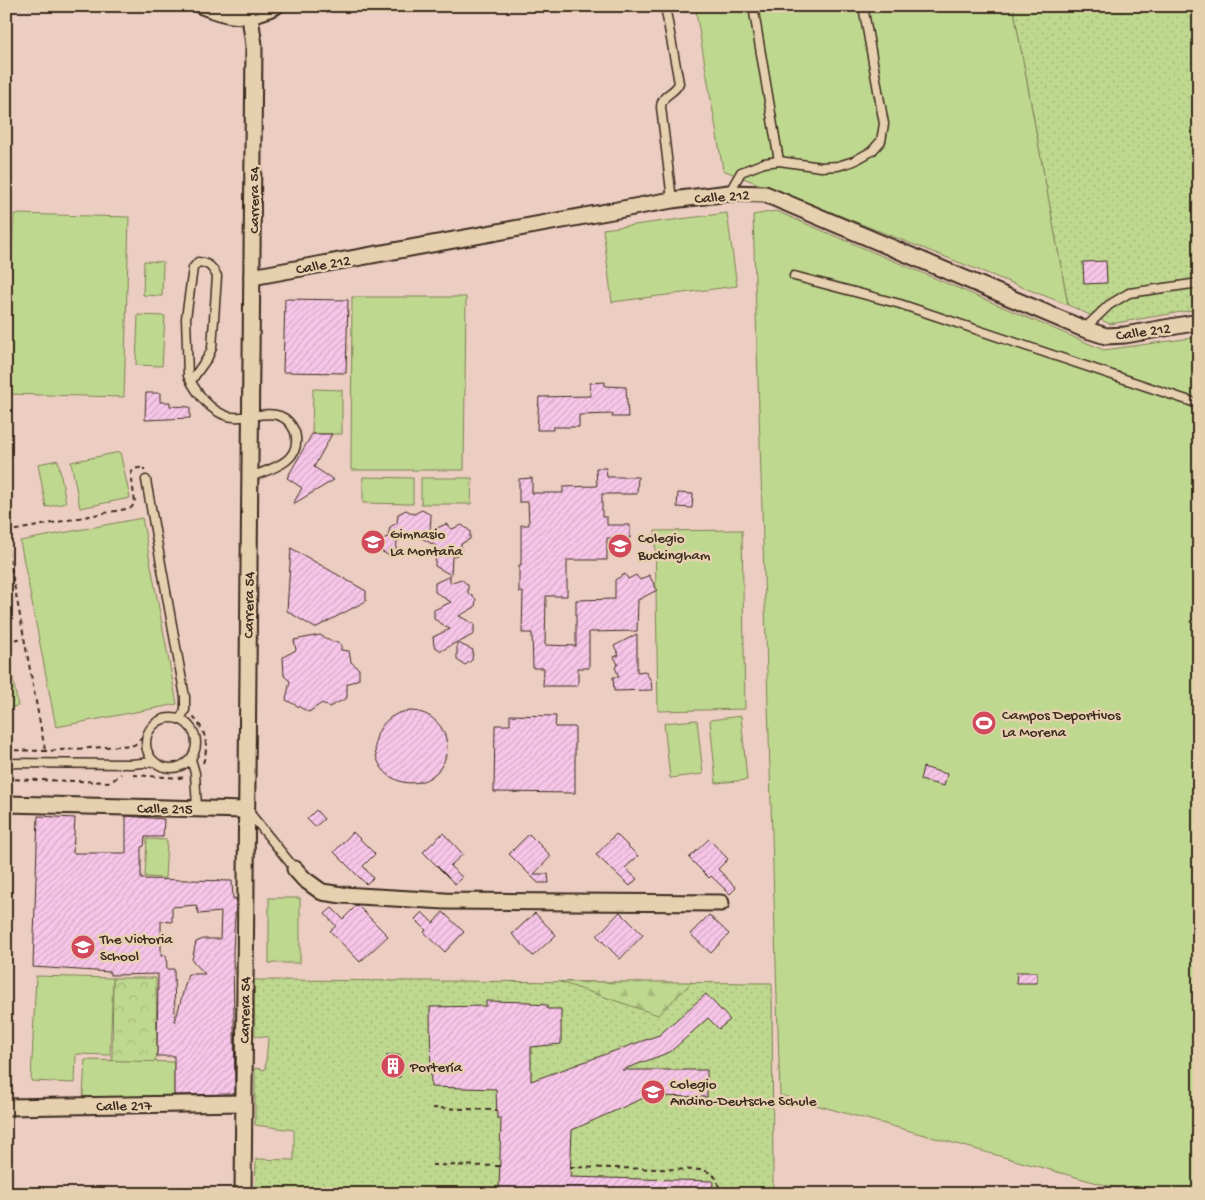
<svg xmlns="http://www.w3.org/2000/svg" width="1205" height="1200" font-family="'Gochi Hand',sans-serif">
<defs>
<pattern id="grass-dots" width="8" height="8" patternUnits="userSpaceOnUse" patternTransform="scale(1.25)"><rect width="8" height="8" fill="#bfd88f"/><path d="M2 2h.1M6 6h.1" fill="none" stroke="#a5ba7b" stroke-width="1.8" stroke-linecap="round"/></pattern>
<pattern id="forest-firs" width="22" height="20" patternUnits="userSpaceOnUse" patternTransform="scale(1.25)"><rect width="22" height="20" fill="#bfd88f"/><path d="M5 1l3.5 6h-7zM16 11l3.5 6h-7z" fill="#a5ba7b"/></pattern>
<pattern id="park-crowns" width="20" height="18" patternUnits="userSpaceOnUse" patternTransform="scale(1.25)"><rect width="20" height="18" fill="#bfd88f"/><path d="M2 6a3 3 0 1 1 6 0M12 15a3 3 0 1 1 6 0" fill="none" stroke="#a5ba7b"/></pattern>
<pattern id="building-hatch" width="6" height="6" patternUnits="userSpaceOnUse" patternTransform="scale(1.25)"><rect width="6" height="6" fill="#f7c6e8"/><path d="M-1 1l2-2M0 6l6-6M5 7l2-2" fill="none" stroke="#d5aac7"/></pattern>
</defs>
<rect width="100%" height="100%" fill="#eccdc1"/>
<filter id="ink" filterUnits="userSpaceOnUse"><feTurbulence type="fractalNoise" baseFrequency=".02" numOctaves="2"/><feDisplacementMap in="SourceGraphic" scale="10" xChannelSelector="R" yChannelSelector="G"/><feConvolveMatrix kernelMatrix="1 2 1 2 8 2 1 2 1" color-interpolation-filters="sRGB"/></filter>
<g filter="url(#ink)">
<g fill="url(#grass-dots)" stroke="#7d8156">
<polygon points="1013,6 1199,6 1199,309 1110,324 1068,305"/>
<polygon points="254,980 772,983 773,1194 255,1194 256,1159 294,1160 294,1130 255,1125 255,1068 265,1070 268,1040 268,1037 255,1036"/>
</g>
<polygon fill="url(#forest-firs)" stroke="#7d8156" points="560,982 692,982 658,1015"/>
<polygon fill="url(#park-crowns)" stroke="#7d8156" points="113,978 156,978 157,1056 154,1062 112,1061"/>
<g fill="#bfd88f" stroke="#7d8156">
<polygon points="695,6 1013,6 1068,305 723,170"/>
<polygon points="776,211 1104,350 1199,337 1199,1194 1137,1194 780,1095 753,215"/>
<polygon points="727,213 737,286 612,302 603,229"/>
<polygon points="14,214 129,217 124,397 6,394"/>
<polygon points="144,261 163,262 162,296 143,295"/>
<polygon points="352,297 466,297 464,470 351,470"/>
<polygon points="138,315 165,316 162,366 136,365"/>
<polygon points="313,389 342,390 342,434 312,434"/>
<polygon points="120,452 130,498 80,508 71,462"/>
<polygon points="58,460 66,503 46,507 38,464"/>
<polygon points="363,477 413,478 413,504 363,503"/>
<polygon points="421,478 472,478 471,504 421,504"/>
<polygon points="142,518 177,704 56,727 20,541"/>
<polygon points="742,530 745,709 658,711 655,531"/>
<polygon points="10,663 18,706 6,708 6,664"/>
<polygon points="741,716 747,780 716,783 710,720"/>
<polygon points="697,720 703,774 670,778 664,723"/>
<polygon points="147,839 167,840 165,878 145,877"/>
<rect x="269" y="898" width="31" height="65"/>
<polygon points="36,976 113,978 110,1055 76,1054 75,1083 31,1081"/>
<polygon points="85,1060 174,1062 174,1096 83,1097"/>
</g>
<g fill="url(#building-hatch)" stroke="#3b2a1e" fill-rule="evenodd">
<polygon points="1106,261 1107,283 1084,284 1083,262"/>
<polygon points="285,299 348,300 346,373 283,372"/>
<polygon points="605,382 605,386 626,387 628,417 612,417 613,414 579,415 579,427 553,427 553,430 537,430 539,397 591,396 590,383"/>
<polygon points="146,393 160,393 160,402 170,402 170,406 190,407 190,418 145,420"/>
<polygon points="312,434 332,434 314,467 334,480 293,504 302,488 287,478"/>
<polygon points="596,468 606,468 607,477 638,477 637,494 602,494 602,517 607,517 607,525 630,525 630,538 607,538 607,560 567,560 567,596 546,596 545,645 576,646 576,600 615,599 615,580 625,574 628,579 636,575 640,580 649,575 657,590 638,600 637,631 589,632 589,668 578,668 578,686 543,686 544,668 533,668 532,633 522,633 523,592 519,592 519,565 521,565 521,525 529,525 528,502 519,502 519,479 532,478 532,493 563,493 563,487 597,486"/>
<polygon points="678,493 693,494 692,508 677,507"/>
<polygon points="406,510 414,514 422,510 431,515 430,531 446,524 452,529 462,525 470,531 470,539 461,544 461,553 452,557 451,575 435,566 436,546 414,534 397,541 396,551 388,555 379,550 380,540 388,537 390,527 397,523 398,514"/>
<polygon points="291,548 366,591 366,601 315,628 287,611"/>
<polygon points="450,576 450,583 461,579 468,585 468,593 476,599 475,607 459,616 474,624 474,634 458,643 473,650 472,660 465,665 457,660 457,642 441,651 434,646 433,637 450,629 434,619 434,610 451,602 435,592 435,583"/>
<polygon points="637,634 637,672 645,671 651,681 652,690 614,691 613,677 619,677 615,667 618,664 614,657 619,655 614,646"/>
<polygon points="320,635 330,641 338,642 341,645 341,650 349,651 351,662 359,669 359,679 347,684 347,698 329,707 322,703 309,712 286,700 290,681 284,676 283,657 296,650 294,640"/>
<circle cx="411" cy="747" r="36"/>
<polygon points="510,715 556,716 555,727 575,727 575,793 494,792 495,725 510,725"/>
<polygon points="923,767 947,774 944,786 920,780"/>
<polygon points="316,810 324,819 315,827 307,819"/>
<path d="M 38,816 L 75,818 L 73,853 L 126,853 L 126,816 L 164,819 L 163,837 L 145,837 L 144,846 L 141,847 L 141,879 L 232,881 L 233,899 L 236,898 L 233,951 L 235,1094 L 174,1095 L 174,1056 L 157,1056 L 158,974 L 110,975 L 110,972 L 33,967 ZM 196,905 L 199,914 L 221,912 L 220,939 L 203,939 L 196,942 L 192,960 L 205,974 L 188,974 L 175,1022 L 174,969 L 167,969 L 166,955 L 161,956 L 161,921 L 172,922 L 172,907 Z"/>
<polygon points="353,832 375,854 363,866 373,878 366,884 334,852"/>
<polygon points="443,833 463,854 450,866 462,877 455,884 423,852"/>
<polygon points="529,834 551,856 534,874 548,874 549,883 538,883 509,854"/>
<polygon points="616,834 638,856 625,868 637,879 630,886 596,855"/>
<polygon points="709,839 728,859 718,869 736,888 730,894 711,876 709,878 689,858"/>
<polygon points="357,905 388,936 360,962 330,931 336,926 325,914 332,908 343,919"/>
<polygon points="422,912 433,923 443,912 464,932 445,952 424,932 426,930 415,919"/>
<polygon points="620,912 643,935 620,959 597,936"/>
<polygon points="535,913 556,935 533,956 512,934"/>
<polygon points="709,915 729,934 711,953 690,934"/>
<polygon points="1017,972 1037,972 1037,983 1016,983"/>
<polygon points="706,994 730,1020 719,1029 708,1018 670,1052 622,1070 707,1070 707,1097 648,1096 572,1130 570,1177 713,1181 712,1194 499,1194 501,1118 497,1118 496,1089 431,1087 430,1007 486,1006 486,1001 531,1002 531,1004 547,1005 547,1009 561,1009 561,1044 531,1047 531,1081 659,1035"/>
<rect x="387" y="1055" width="13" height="22"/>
</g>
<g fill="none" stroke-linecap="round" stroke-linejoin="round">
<defs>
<g id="lane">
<path d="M 665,6 L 679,83 C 675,94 662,93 661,107 L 672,200"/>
<polyline points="753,6 779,161"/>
<polyline points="729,193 741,172 764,163 779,161 821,167 838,166 854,161 872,151 881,141 884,124 863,6"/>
<polyline points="794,276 900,304 1199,404"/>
<polyline points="1084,329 1109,305 1129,293 1199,283"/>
<path d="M 191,381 L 208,357 L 212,348 L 217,276 C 212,267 209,263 198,262 L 193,268 L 186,318 L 188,376 C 196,392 209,410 227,416 C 244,421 264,410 280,416 C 288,419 292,425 295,432 C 303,462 271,469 250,477"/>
<polyline points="146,480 185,697 185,710 180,719"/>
<circle cx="171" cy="743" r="25"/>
<polyline points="191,759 195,773 197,808"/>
<polyline points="6,763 131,764 154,762"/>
<polyline points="248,811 295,869"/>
</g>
<g id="street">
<path d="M 202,6 C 232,18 245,20 276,6"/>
<polyline points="252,277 672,200 729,193 765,194 1084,329 1106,336 1125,335 1199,322"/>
<polyline points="6,804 246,810"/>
<polyline points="295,869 304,879 322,892 342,895 445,901 721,903"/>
<polyline points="6,1107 243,1103"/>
<polyline points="243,1194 254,45 250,17"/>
</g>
</defs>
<use href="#lane" stroke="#3b2a1e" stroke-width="11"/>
<use href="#street" stroke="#3b2a1e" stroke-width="19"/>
<g stroke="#3b2a1e" stroke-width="2" stroke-dasharray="5 4" stroke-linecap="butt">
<polyline points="6,532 131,508 135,503 131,473 134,469 144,467 144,471"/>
<polyline points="6,541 45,750"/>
<polyline points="6,641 24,638"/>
<path d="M 193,717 C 206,730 209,746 203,763"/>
<path d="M 6,750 L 46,751 L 134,745 C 151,732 144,718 172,713"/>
<polyline points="133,775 180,778 186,776"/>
<polyline points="6,779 111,782 121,774"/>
<polyline points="432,1108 497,1110"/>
<polyline points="432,1165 500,1166"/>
<path d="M 570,1167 L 703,1170 C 716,1174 719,1180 719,1194"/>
</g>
<use href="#lane" stroke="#e7d0b0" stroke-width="8"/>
<use href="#street" stroke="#e7d0b0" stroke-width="15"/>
</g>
</g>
<defs>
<symbol id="school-disc" viewBox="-11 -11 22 22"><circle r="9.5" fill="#d1495b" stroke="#e7d0b0"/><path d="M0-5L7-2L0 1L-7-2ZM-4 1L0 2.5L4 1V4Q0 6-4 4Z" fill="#fff"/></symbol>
<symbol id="stadium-disc" viewBox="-11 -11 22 22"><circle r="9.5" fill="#d1495b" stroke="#e7d0b0"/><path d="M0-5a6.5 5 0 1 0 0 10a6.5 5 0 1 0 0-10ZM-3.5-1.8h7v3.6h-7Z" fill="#fff"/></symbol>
<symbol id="building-disc" viewBox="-11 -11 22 22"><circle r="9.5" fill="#d1495b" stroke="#e7d0b0"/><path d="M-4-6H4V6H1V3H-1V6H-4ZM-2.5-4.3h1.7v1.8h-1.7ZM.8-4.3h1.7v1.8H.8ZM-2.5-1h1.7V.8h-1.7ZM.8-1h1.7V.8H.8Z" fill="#fff"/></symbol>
</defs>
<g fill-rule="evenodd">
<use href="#school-disc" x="359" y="528" width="28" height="28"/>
<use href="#school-disc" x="606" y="532" width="28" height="28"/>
<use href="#stadium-disc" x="970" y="709" width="28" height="28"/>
<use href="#school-disc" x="69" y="933" width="28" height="28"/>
<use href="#building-disc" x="379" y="1052" width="28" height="28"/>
<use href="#school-disc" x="639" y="1078" width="28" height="28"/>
</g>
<g text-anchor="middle" stroke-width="5" stroke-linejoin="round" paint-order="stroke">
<g font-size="15" fill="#3b2a1e" stroke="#e7d0b0">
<text transform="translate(722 196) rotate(-4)" y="5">Calle 212</text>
<text transform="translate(253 200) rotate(-90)" y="5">Carrera 54</text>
<text transform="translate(323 264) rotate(-10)" y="5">Calle 212</text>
<text transform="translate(1143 331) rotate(-8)" y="5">Calle 212</text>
<text transform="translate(248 605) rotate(-89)" y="5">Carrera 54</text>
<text transform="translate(165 808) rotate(1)" y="5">Calle 215</text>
<text transform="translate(244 1010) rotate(-89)" y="5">Carrera 54</text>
<text transform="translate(124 1105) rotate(-1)" y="5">Calle 217</text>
</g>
<g font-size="15" fill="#3b2a1e" stroke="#e7d0b0" text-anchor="start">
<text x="390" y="538">Gimnasio<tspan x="390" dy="17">La Montaña</tspan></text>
<text x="638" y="542">Colegio<tspan x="638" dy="17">Buckingham</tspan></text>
<text x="1002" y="719">Campos Deportivos<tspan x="1002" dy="17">La Morena</tspan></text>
<text x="100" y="943">The Victoria<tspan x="100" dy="17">School</tspan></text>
<text x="410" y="1071">Portería</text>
<text x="670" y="1088">Colegio<tspan x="670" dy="17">Andino-Deutsche Schule</tspan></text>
</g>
</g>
<rect width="1205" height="1200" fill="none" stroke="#e7d0b0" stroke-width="25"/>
<rect x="12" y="12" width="1180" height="1175" fill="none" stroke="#3b2a1e" stroke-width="2" filter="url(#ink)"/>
</svg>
